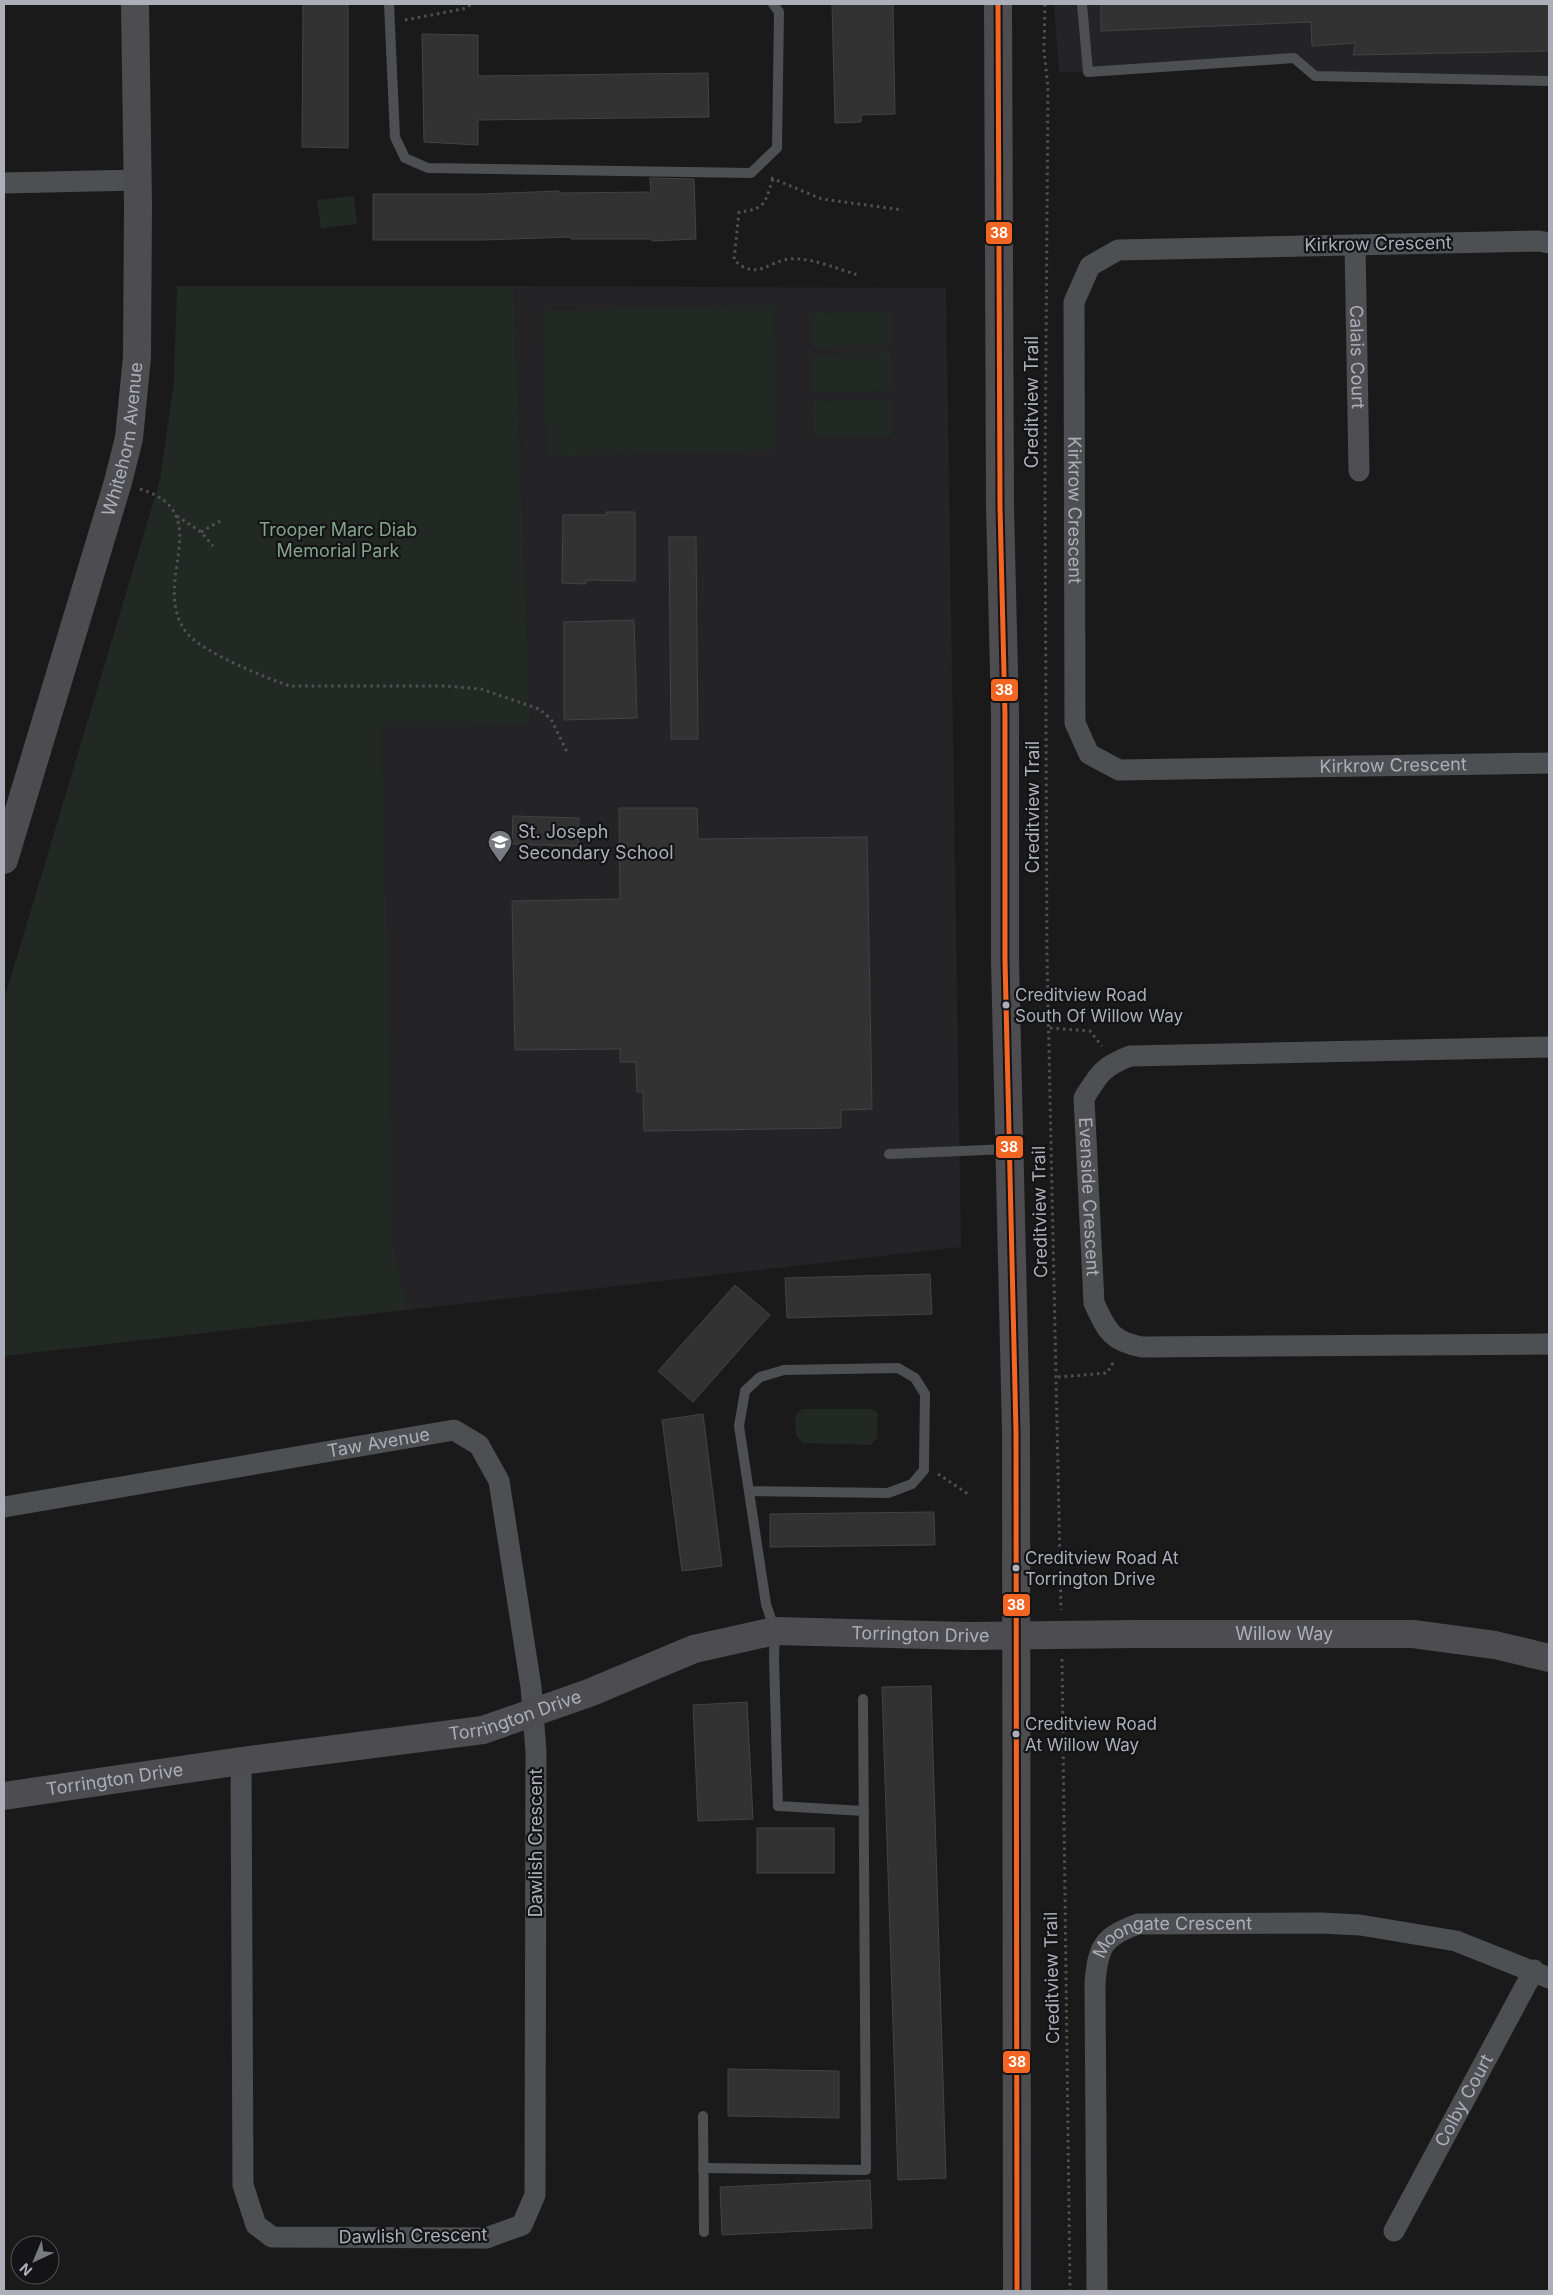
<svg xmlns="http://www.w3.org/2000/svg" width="1553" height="2295" font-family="Inter,sans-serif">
<rect width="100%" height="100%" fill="#1a1a1a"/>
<g fill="#242426">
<polygon points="1054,4 1549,4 1549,81 1315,76 1294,58 1088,72 1059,72"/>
<polygon points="514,286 946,288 961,1247 4,1356 4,1001 94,704 531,725"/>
</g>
<g fill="#222924">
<polygon points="354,196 357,224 321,228 317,200"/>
<polygon points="177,286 514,286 531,725 382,727 394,1250 407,1309 4,1356 4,1000 160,480 174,381"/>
<polygon points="774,305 778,450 546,456 542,311"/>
<polygon points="892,311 893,346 813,347 812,313"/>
<polygon points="891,353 892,391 813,393 812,355"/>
<polygon points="892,399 893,435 814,437 813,401"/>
<polygon points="802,1409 871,1409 878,1413 877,1438 871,1445 803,1443 796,1435 795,1416"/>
</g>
<g fill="#323232" stroke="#434346">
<polygon points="303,4 348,4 348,148 302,147"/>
<polygon points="832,4 893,4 895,114 861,115 861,122 835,123"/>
<polygon points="1101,4 1549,4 1549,51 1353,55 1356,43 1312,46 1311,22 1101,31"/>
<polygon points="422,34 478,35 478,76 708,73 709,117 478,120 478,145 424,142"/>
<polygon points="650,178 694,179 696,239 652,241 652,239 571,239 571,237 483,240 373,240 373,194 482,194 559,191 559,193 651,192"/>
<polygon points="606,512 635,512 635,581 586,580 586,584 562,583 563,515 606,515"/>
<polygon points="669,537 696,537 698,739 671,739"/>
<polygon points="634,620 637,718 564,720 564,622"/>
<polygon points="619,808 697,808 698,839 867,837 872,1109 841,1110 841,1128 644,1131 643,1092 637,1092 636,1062 620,1062 620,1049 515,1050 512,901 620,899"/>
<polygon points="513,816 579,818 578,846 512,844"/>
<polygon points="930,1274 932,1314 787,1318 785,1278"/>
<polygon points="735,1285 770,1315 693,1402 658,1371"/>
<polygon points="703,1414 722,1566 682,1571 662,1420"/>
<polygon points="934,1512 935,1545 770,1547 770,1514"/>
<polygon points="931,1686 946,2178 898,2180 882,1687"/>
<polygon points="747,1702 753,1819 698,1821 693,1705"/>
<rect x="757" y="1828" width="77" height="45"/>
<polygon points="728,2069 839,2071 839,2118 728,2116"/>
<polygon points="870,2180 872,2228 722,2235 720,2187"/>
</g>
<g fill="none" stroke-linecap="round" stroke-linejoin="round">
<g stroke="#505154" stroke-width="3" stroke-dasharray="2.5 4" stroke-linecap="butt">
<polyline points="1045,4 1044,50 1048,88 1045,484 1047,957 1061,1610"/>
<polyline points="405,20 463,9 472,4"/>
<polyline points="771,178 822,199 903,210"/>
<path d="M 773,179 C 764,203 767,209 739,212 L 734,260 C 757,281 767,262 789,259 C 811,257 837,269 858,275"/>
<path d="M 140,489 C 219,513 149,582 186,632 C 201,652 266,678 290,686 L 446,686 L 481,689 L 539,709 L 551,719 L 567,752"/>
<polyline points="177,516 201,532 213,546"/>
<polyline points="201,532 222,520"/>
<polyline points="1050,1028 1090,1031 1102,1046"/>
<polyline points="1058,1377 1107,1373 1114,1361"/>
<polyline points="938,1474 968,1494"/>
<polyline points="1062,1659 1070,2291"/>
</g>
<g stroke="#4e4f53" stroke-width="10">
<polyline points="389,4 395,137 405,158 428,168 751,173 777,148 779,12 773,4"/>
<polyline points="1082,4 1088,72 1294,58 1315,76 1549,81"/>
<polyline points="889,1154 1009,1149"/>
<polyline points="749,1491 888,1493 912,1484 924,1470 924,1464 925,1394 915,1378 898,1368 784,1370 760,1377 745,1391 739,1426 766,1604 775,1631 774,1657 778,1806 864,1811"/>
<polyline points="703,2116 704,2232"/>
<polyline points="703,2168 866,2170 863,1699"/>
</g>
<g stroke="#4e4f53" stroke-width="21">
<polyline points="4,183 138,180"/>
<path id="s1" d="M 1549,243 L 1539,241 L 1118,250 L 1090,266 L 1074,302 L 1075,723 L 1089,754 L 1119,770 L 1549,763"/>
<path id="s2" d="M 1355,245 L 1359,471"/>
<path id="s3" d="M 1549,1047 L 1130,1056 C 1102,1067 1099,1074 1084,1098 L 1094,1303 C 1107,1330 1110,1341 1142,1347 L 1549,1344"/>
<path id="s4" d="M 4,1507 L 454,1430 L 479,1445 L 499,1481 L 531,1687 L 536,1752 L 535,2195 L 522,2225 L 486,2238 L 272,2237 L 256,2225 L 243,2185 L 241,1761"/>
<path id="s5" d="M 1394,2231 L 1534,1970"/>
<path id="s6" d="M 1097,2291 L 1095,1983 C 1098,1946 1103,1937 1138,1924 L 1321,1923 L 1360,1925 L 1456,1941 L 1549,1978"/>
</g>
<g stroke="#4d4d51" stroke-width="28">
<polyline points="998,4 1000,507 1005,715 1005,960 1016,1432 1017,2291"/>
<path id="s7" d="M 4,860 L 118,482 L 129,438 L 137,357 L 138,205 L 135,4"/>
<path id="s8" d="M 4,1796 L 241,1761 L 483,1730 L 589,1693 L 694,1649 L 775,1631 L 968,1636 L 1136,1634 L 1413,1634 L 1495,1645 L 1549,1658"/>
</g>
<defs>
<polyline id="bus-1" points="998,4 1000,507 1005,715 1005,960 1016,1432 1017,2291"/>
</defs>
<use href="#bus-1" stroke="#141416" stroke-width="9"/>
<use href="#bus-1" stroke="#f26522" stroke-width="5"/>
</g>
<defs>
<symbol id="school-pin" viewBox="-11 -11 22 30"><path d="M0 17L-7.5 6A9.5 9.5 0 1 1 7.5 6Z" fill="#797b82" stroke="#141416"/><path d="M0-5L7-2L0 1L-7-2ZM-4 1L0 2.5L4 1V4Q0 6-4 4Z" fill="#fff"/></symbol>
</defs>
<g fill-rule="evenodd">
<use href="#school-pin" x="486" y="828" width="28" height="38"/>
</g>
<g fill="#acafba" stroke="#141416" stroke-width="2">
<circle cx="1006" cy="1005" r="4.5"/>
<circle cx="1016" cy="1568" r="4.5"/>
<circle cx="1016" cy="1734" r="4.5"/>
</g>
<g text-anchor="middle" stroke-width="4.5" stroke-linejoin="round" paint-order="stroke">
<g font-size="17" fill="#acafba" stroke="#141416" text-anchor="start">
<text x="1015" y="1001">Creditview Road<tspan x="1015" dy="21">South Of Willow Way</tspan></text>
<text x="1025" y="1564">Creditview Road At<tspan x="1025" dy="21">Torrington Drive</tspan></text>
<text x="1025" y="1730">Creditview Road<tspan x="1025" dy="21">At Willow Way</tspan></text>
</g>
<g font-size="18" fill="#acafba" stroke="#141416">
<text transform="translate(1378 244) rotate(-1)" y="6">Kirkrow Crescent</text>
<text dy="6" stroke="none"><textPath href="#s2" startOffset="112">Calais Court</textPath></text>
<text transform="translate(1032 402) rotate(-90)" y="6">Creditview Trail</text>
<text dy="6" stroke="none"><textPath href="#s7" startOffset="438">Whitehorn Avenue</textPath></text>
<text dy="6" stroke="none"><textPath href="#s1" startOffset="711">Kirkrow Crescent</textPath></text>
<text dy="6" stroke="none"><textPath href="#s1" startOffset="1266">Kirkrow Crescent</textPath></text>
<text transform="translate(1033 807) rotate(-90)" y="6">Creditview Trail</text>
<text dy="6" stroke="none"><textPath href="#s3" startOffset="582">Evenside Crescent</textPath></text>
<text transform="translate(1040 1212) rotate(-91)" y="6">Creditview Trail</text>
<text dy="6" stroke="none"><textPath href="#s4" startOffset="380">Taw Avenue</textPath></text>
<text dy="6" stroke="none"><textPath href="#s8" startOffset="938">Torrington Drive</textPath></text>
<text dy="6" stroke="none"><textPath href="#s8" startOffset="1302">Willow Way</textPath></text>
<text dy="6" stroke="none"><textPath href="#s8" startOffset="518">Torrington Drive</textPath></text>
<text dy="6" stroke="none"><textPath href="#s8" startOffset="112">Torrington Drive</textPath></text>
<text transform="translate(536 1843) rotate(-90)" y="6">Dawlish Crescent</text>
<text dy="6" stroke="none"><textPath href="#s6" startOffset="418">Moongate Crescent</textPath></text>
<text transform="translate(1052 1978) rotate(-91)" y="6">Creditview Trail</text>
<text dy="6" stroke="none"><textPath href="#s5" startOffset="148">Colby Court</textPath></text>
<text transform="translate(413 2236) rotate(-1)" y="6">Dawlish Crescent</text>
</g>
<g font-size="18" fill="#85a38a" stroke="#141416">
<text x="338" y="536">Trooper Marc Diab<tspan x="338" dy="21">Memorial Park</tspan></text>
</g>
<g font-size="18" fill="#acafba" stroke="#141416" text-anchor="start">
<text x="518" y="838">St. Joseph<tspan x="518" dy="21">Secondary School</tspan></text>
</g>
</g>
<g stroke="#141416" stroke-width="2">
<rect x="985" y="221" width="28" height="24" rx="5" fill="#f26522"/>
<rect x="990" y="678" width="29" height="24" rx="5" fill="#f26522"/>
<rect x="995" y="1135" width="29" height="24" rx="5" fill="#f26522"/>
<rect x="1002" y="1593" width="29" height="24" rx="5" fill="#f26522"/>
<rect x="1002" y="2050" width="29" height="24" rx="5" fill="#f26522"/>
</g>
<g font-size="14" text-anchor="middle" font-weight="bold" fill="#fff">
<text x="999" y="238">38</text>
<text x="1004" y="695">38</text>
<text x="1009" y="1152">38</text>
<text x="1016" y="1610">38</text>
<text x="1017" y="2067">38</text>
</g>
<rect width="1553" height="2295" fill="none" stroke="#acafba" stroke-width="10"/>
<g transform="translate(35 2260) rotate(224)"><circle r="24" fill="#141416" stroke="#515258"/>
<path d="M0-4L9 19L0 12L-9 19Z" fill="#797b82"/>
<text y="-8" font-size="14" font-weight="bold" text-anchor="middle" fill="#acafba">N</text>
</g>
</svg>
